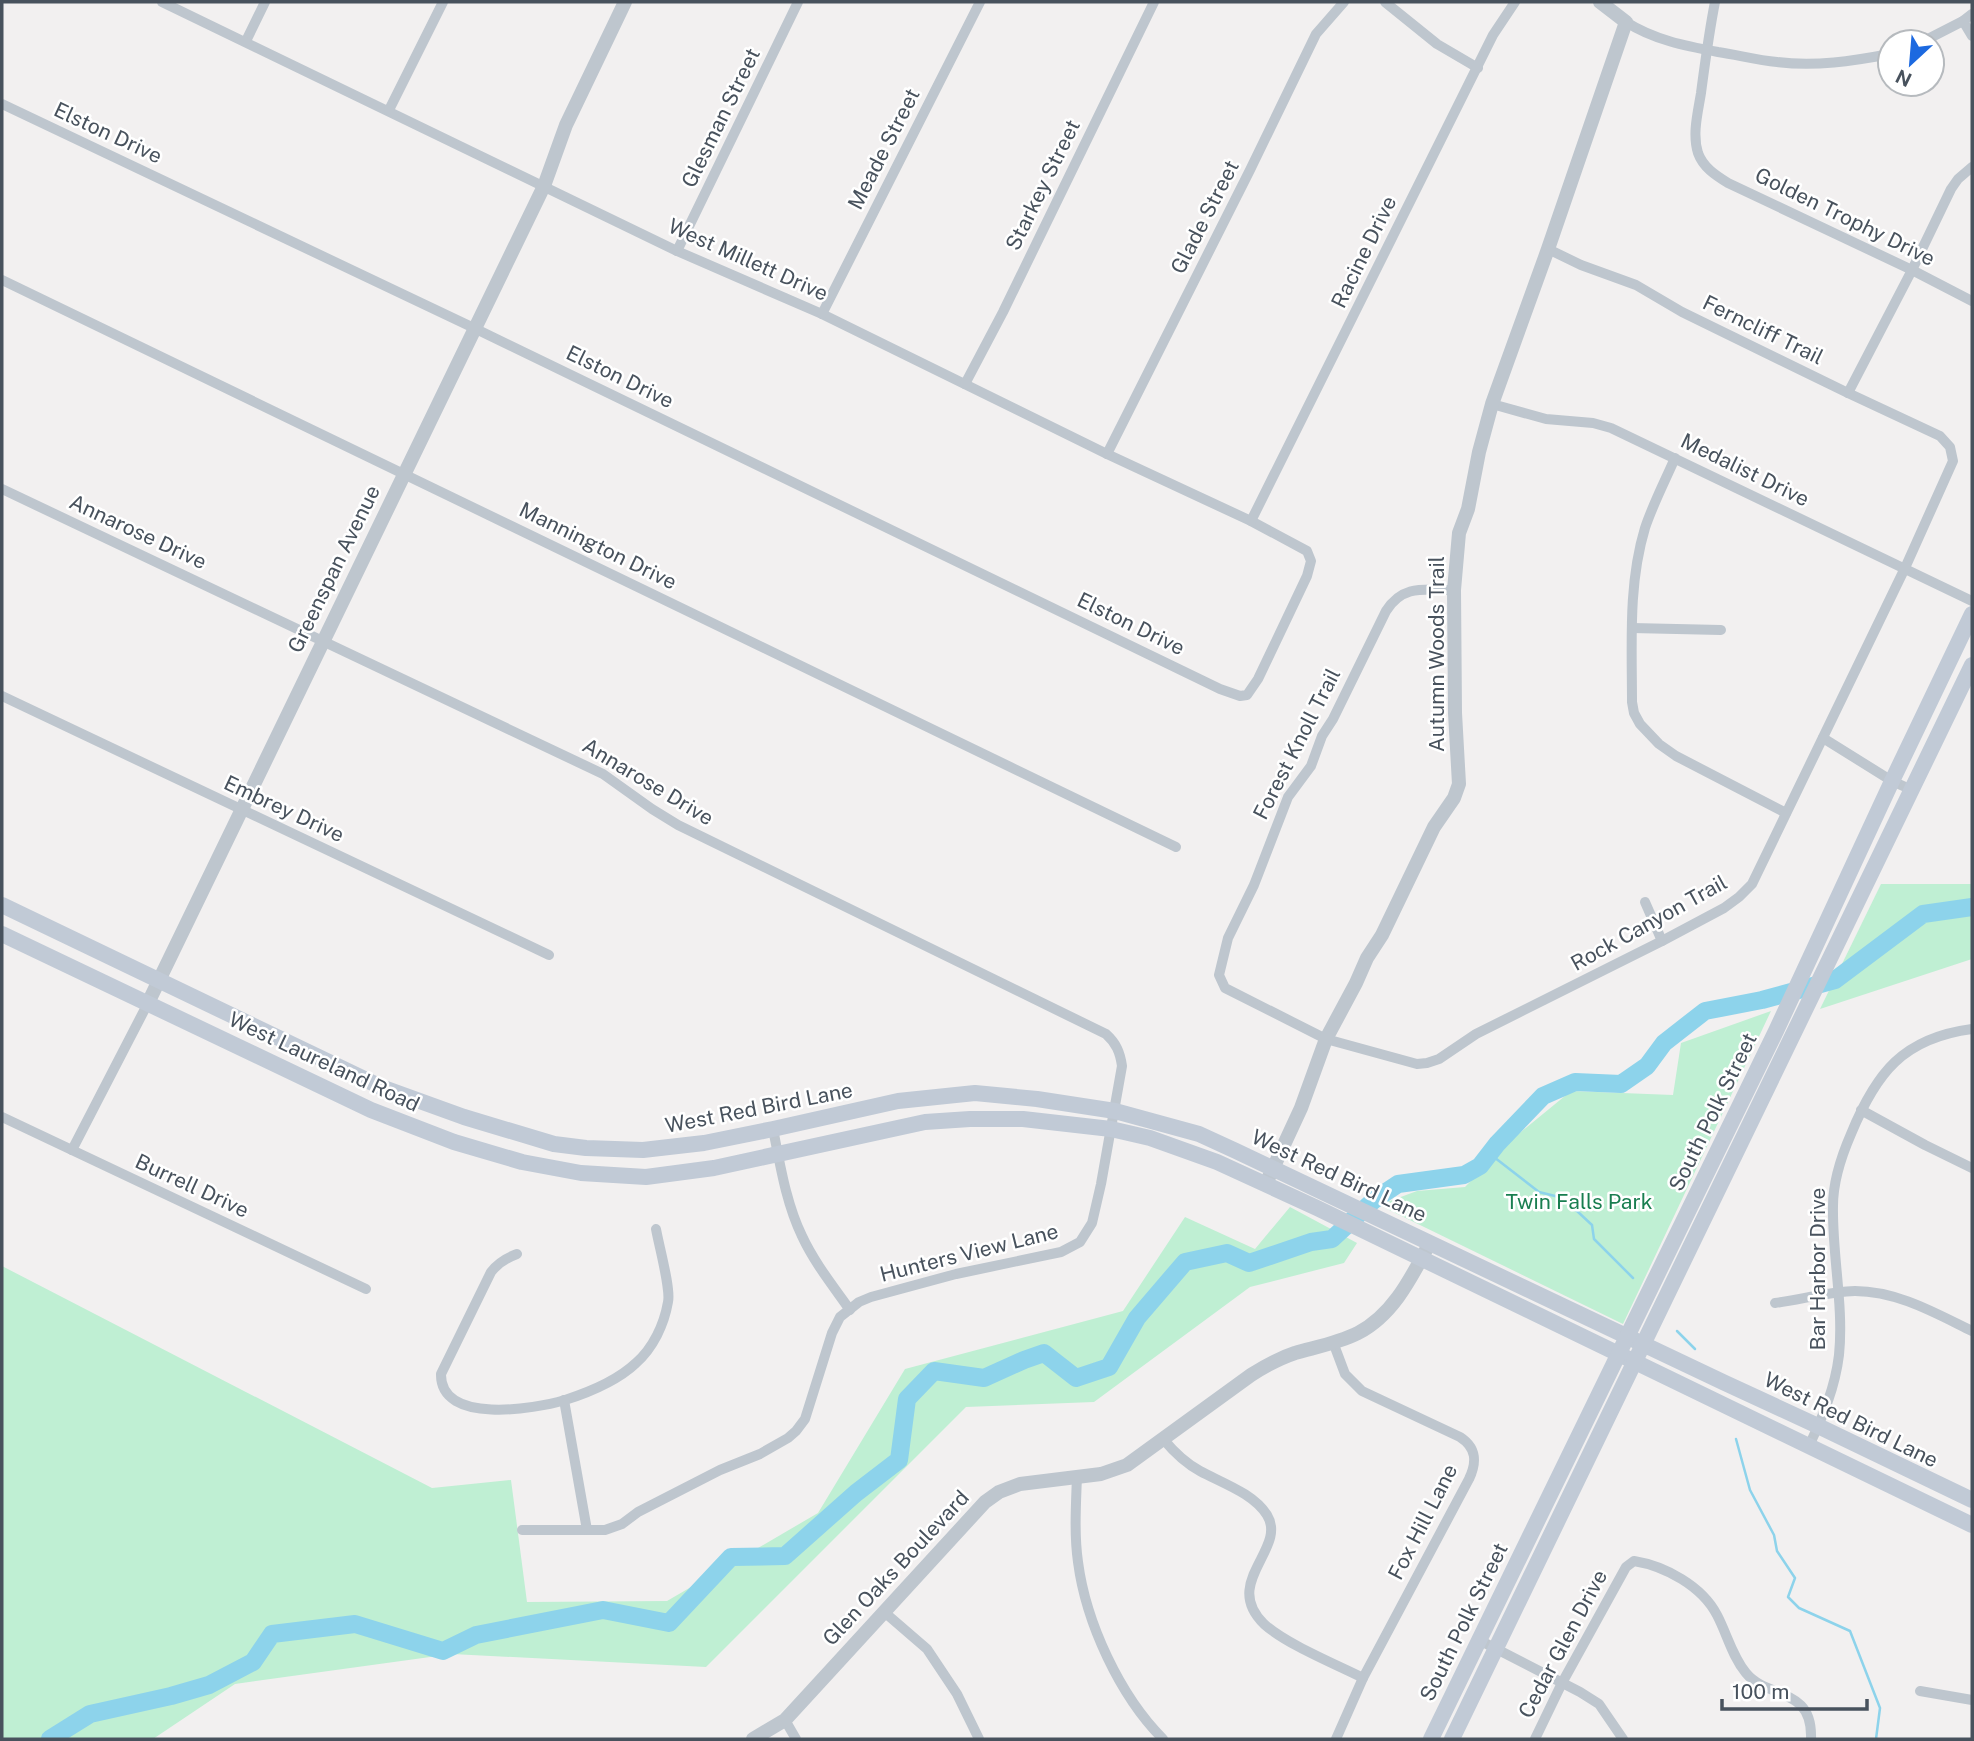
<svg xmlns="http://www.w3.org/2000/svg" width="1974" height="1741" font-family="'Public Sans',sans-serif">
<rect width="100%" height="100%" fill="#f2f0f0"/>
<g fill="#bfefd3">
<polygon points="1881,884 1972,884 1972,959 1820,1009"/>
<polygon points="1771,1011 1623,1324 1379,1205 1417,1191 1465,1187 1511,1140 1571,1091 1673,1095 1681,1043"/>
<polygon points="1290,1207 1357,1243 1344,1263 1250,1287 1094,1402 966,1407 706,1667 452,1654 235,1684 153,1739 2,1739 2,1266 432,1488 511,1480 527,1602 667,1601 818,1513 905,1369 1123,1311 1185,1217 1255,1249"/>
</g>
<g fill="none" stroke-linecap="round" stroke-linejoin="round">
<g stroke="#8dd3eb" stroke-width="2.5">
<polyline points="1490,1154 1539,1192 1563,1198 1592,1225 1594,1239 1633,1278"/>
<polyline points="1677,1331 1695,1349"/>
<polyline points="1736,1439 1750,1490 1774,1535 1777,1551 1795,1578 1788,1597 1799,1608 1850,1631 1880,1708 1876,1739"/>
</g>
<polyline stroke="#8dd3eb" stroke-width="18" points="50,1739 90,1714 171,1696 209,1685 253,1662 272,1634 355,1624 443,1651 476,1635 603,1610 669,1623 731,1557 785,1556 856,1493 899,1460 907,1399 934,1371 984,1378 1024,1360 1044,1353 1076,1378 1109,1367 1137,1318 1185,1262 1227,1253 1249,1263 1311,1242 1332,1239 1374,1200 1398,1184 1464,1175 1480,1166 1497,1144 1543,1096 1575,1082 1621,1084 1647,1066 1664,1043 1705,1011 1762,1000 1835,980 1923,914 1972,907"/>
<g stroke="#bec6ce" stroke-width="10">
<polyline points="1385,2 1437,44 1478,68"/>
<path d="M 1715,2 C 1709,32 1705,63 1701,93 C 1698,112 1692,134 1698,153 C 1703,167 1715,175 1728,183 L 1912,270 L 1972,301"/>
<polyline points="1963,21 1972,36"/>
<path d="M 1626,22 C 1654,40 1686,46 1718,52 C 1738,55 1757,60 1777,62 C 1815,67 1853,61 1890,54"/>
<polyline points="246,41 265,2"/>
<polyline points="1922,42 1963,21 1972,14"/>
<polyline points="2,104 476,329 1220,689 1240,696 1247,695 1258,679 1307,576 1311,561 1307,551 1251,521 1107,454 822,314 677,251 162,2"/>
<polyline points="389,110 443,2"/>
<polyline points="677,251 798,2"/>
<polyline points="2,280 1176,847"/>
<polyline points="822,314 980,2"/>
<polyline points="965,384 1003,312 1154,2"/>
<polyline points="1848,393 1912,270 1951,189 1958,179 1972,167"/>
<polyline points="1492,404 1546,419 1593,423 1611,428 1972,601"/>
<polyline points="1107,454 1250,170 1316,34 1344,2"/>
<path d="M 1675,458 C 1665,481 1653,504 1645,528 C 1628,584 1632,644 1632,702 L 1634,713 L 1640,724 L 1659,744 L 1676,756 L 1786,813"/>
<path d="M 2,489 L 603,774 L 652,809 L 678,825 L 1106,1034 C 1116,1043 1120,1052 1122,1066 L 1101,1184 L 1092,1223 L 1080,1242 L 1061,1252 L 956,1274 L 871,1297 L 859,1302 L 840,1317 L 832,1333 L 805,1419 L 796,1431 L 788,1438 L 760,1454 L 720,1470 L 638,1512 L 622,1524 L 605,1530 L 522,1530"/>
<polyline points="1251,521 1493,35 1515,2"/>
<path d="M 1454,590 C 1425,590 1403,584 1386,611 L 1333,719 L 1322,736 L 1311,766 L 1288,797 L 1254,885 L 1228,938 L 1219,975 L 1225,988 L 1326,1039 L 1417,1064 L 1427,1063 L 1439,1059 L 1476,1034 L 1662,941 L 1724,908 L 1739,897 L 1752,884 L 1905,568 L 1953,461 L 1950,447 L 1940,436 L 1848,393 L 1682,312 L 1636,285 L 1581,265 L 1548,249"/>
<polyline points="1632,628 1721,630"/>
<polyline points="2,696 549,955"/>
<polyline points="1823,738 1892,781 1912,790"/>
<polyline points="1645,902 1662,941"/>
<polyline points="1861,1110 1925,1145 1972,1168"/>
<polyline points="2,1117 366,1289"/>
<path d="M 773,1129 C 780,1164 786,1203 802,1236 C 814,1262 833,1286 850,1310"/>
<polyline points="72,1150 148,1003"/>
<path d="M 517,1254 C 506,1258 498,1263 491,1272 L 441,1374 C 440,1425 535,1409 565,1400 C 590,1392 617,1381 636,1363 C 653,1348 664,1325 668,1302 C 671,1289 659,1246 656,1229"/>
<path d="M 1775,1303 C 1799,1300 1832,1291 1855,1291 C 1897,1291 1935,1313 1972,1331"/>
<path d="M 1333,1342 L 1345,1374 L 1362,1391 L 1460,1437 C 1477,1448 1477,1462 1469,1479 L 1363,1678 L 1336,1739"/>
<polyline points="564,1400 587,1530"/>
<path d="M 1164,1440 C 1174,1452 1187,1464 1200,1471 C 1222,1483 1253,1493 1267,1515 C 1288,1549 1221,1582 1264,1624 C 1286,1644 1335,1664 1363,1678"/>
<path d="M 1809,1446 C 1823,1416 1835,1388 1839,1355 C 1844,1306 1832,1255 1833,1206 C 1833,1181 1841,1157 1851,1134 C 1876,1073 1903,1038 1972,1029"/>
<path d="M 1077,1476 C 1076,1504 1074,1534 1078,1562 C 1086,1623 1120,1696 1163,1739"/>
<polyline points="883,1611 927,1649 957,1694 979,1739"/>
<polyline points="1479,1640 1580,1692 1599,1704 1623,1739"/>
<polyline points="1920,1691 1972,1700"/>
<polyline points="785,1720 796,1739"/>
<path d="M 1535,1739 L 1562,1683 L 1626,1567 L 1634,1561 C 1665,1566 1702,1586 1717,1615 C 1727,1634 1732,1656 1746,1673 C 1768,1700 1813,1686 1811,1739"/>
</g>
<g stroke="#bec6ce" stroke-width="14">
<polyline points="148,1003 544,186 566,125 625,2"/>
<polyline points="1269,1177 1301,1108 1326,1039 1356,983 1367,958 1382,935 1434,827 1454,798 1459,784 1455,713 1454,590 1459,533 1468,509 1479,452 1492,404 1548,249 1626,22 1600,2"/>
<path d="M 753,1739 L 785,1720 L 985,1502 L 999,1492 L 1020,1484 L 1101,1474 L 1127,1465 L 1251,1375 C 1265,1366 1280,1358 1295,1353 C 1316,1347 1338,1343 1358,1333 C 1391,1316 1409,1282 1426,1250"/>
</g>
<g stroke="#c1cad6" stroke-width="16">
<polyline points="2,905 381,1087 464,1117 554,1144 586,1148 643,1150 669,1147 704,1143 773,1129 898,1101 975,1093 1037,1099 1115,1111 1199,1134 1236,1151 1725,1383 1818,1426 1972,1500"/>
<polyline points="2,934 371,1110 454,1142 522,1162 581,1173 646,1177 714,1168 925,1122 970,1119 1023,1119 1111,1129 1150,1138 1217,1162 1317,1208 1972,1525"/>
<polyline points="1431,1739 1776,1031 1892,781 1972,614"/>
<polyline points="1452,1739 1972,665"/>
</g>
</g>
<g text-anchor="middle" stroke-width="5" stroke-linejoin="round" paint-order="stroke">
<g font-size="21" fill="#48525d" stroke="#fff">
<text transform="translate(721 118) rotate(-64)" y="7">Glesman Street</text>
<text transform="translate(108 133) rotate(25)" y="7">Elston Drive</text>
<text transform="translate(884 149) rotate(-63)" y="7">Meade Street</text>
<text transform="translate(1043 185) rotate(-64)" y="7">Starkey Street</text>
<text transform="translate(1205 217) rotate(-63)" y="7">Glade Street</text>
<text transform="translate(1845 217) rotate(26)" y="7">Golden Trophy Drive</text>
<text transform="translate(1364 252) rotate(-64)" y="7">Racine Drive</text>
<text transform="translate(748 260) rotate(24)" y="7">West Millett Drive</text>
<text transform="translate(1763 330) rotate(26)" y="7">Ferncliff Trail</text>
<text transform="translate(620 377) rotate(26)" y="7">Elston Drive</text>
<text transform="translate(1745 470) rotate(26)" y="7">Medalist Drive</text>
<text transform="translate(138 532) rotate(25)" y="7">Annarose Drive</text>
<text transform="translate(598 546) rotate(26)" y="7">Mannington Drive</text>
<text transform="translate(334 569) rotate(-64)" y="7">Greenspan Avenue</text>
<text transform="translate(1131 624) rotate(26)" y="7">Elston Drive</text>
<text transform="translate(1437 654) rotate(-90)" y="7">Autumn Woods Trail</text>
<text transform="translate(1297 744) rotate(-63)" y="7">Forest Knoll Trail</text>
<text transform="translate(648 782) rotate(31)" y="7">Annarose Drive</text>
<text transform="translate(284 809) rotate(25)" y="7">Embrey Drive</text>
<text transform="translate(1649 923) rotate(-29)" y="7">Rock Canyon Trail</text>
<text transform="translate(324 1062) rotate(25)" y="7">West Laureland Road</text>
<text transform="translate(759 1108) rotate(-11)" y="7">West Red Bird Lane</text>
<text transform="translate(1713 1112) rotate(-64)" y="7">South Polk Street</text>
<text transform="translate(1339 1176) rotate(25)" y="7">West Red Bird Lane</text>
<text transform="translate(192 1186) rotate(25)" y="7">Burrell Drive</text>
<text transform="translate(969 1253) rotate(-14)" y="7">Hunters View Lane</text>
<text transform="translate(1818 1269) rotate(-90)" y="7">Bar Harbor Drive</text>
<text transform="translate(1851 1420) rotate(26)" y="7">West Red Bird Lane</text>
<text transform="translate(1423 1522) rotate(-63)" y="7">Fox Hill Lane</text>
<text transform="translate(896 1568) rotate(-47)" y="7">Glen Oaks Boulevard</text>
<text transform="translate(1464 1622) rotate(-64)" y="7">South Polk Street</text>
<text transform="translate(1563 1644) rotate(-62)" y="7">Cedar Glen Drive</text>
</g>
<g font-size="21" fill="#197e50" stroke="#fff">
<text x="1579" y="1209">Twin Falls Park</text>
</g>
</g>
<rect width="1974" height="1741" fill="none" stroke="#48525d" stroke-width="7"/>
<g transform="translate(1911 63) rotate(206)"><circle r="33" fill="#ffffff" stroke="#b6babe" stroke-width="2"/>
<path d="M0-5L12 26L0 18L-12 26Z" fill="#1c69e0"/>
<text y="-10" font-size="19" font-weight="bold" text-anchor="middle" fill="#48525d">N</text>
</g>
<path d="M1722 1699v10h145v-10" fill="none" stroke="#48525d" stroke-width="3.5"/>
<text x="1732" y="1699" font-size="21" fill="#48525d" stroke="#ffffff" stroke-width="5" paint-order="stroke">100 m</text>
</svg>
